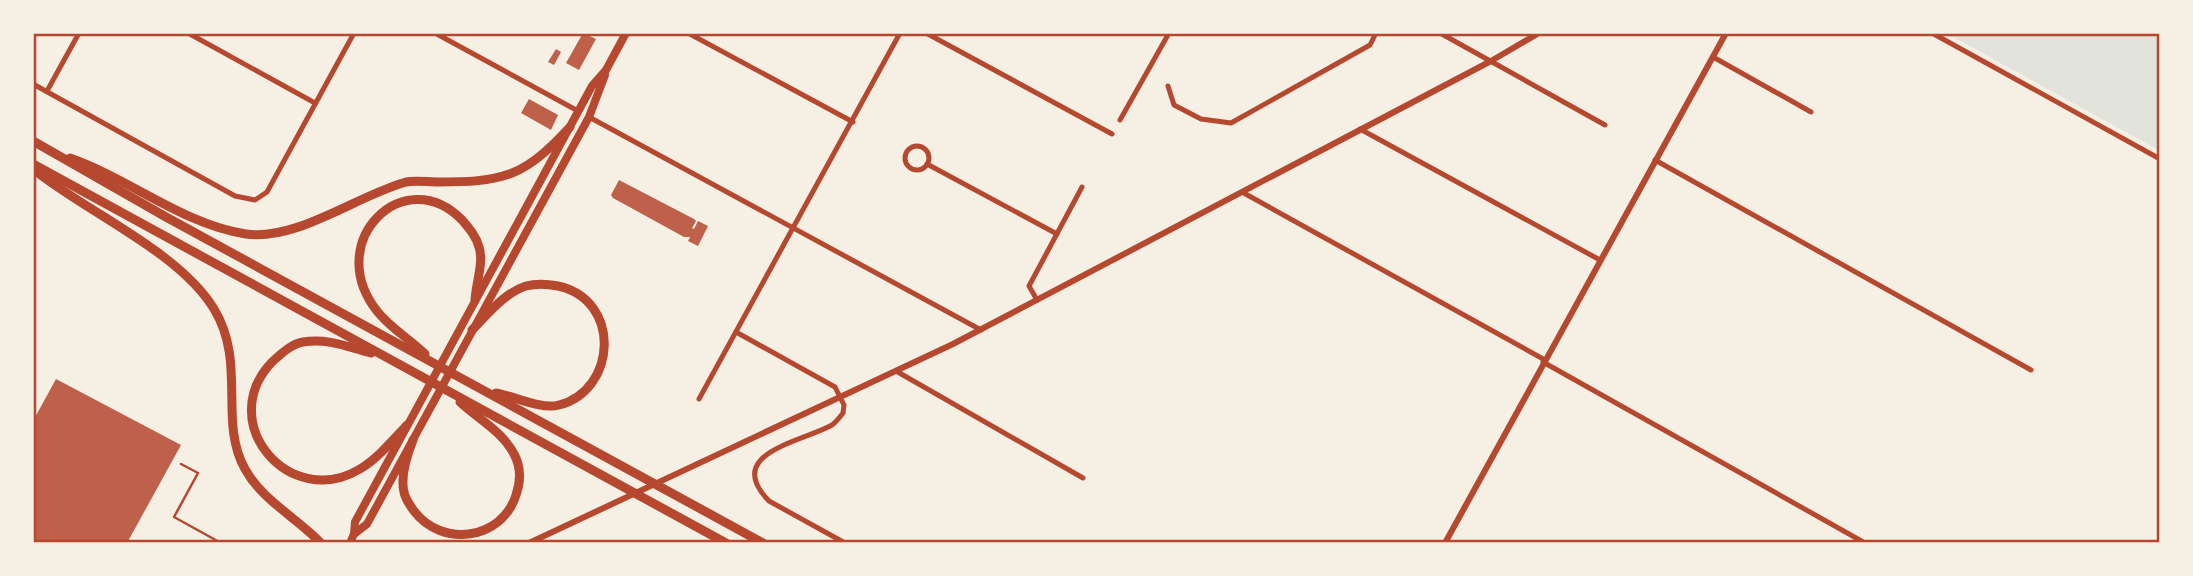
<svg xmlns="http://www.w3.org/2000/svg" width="2193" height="576" font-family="'Work Sans',sans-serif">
<rect width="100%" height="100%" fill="#f6efe4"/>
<polygon fill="#e2e4dc" points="1946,33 2160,33 2160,151"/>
<g fill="#bf614a">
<polygon points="583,33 596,39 579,70 566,63"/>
<polygon points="556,49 561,52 554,65 548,62"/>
<polygon points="529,99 558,115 551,130 521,113"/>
<polygon points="619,180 694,219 696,221 692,228 694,229 698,221 708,226 698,246 688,241 690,237 684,237 613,198 611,195"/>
<polygon points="56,379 181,445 127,543 33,543 33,421"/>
</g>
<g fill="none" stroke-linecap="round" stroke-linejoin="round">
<polyline stroke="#b5482f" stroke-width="2.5" points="181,464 198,473 174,517 221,543"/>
<g stroke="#b5482f" stroke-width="5">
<polyline points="188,33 315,103"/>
<polyline points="435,33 578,111"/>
<polyline points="688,33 853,122"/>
<polyline points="926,33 1112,134"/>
<polyline points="1440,33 1605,125"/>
<polyline points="1932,33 2160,159"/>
<polyline points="1713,57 1811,112"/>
<polyline points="33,84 235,196 255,200 267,192 354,33"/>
<polyline points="1168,86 1174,105 1201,119 1231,123 1370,45 1376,33"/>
<polyline points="47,91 79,33"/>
<polyline points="589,117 981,330"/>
<polyline points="1120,120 1169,33"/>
<polyline points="1360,129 1600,260"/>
<circle cx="917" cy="158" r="12"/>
<polyline points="1655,160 2031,370"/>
<polyline points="927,164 1057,234"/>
<polyline points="1242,192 1545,360"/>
<polyline points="1037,300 1029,286 1082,187"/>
<path d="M 736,332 L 835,387 L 844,405 L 843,413 C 840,417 836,422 832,425 C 802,442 722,453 769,501 L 845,543"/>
<polyline points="1543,362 1865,543"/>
<polyline points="896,371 1083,478"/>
<polyline points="699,399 900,33"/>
</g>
<g stroke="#b5482f" stroke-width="6">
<polyline points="529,543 953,344 1491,61 1539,33"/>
<polyline points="1445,543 1726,33"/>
</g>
<g stroke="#b5482f" stroke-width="8">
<polyline points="354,534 367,524 589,117 605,75"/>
<polyline points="350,543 354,534 355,522 592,86 606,70 626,33"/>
</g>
<g stroke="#b5482f" stroke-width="9">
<polyline points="33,141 166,217 763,543"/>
<path d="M 70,158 C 130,179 182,224 246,234 C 297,241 356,196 406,182 C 416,180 428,182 438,182 C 464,182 488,182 512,173 C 535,164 553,145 570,127"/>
<polyline points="33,164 726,543"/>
<path d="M 33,169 C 86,212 180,252 214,309 C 247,363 218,421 245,469 C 262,500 297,518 321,543"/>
<path d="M 472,330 C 488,314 504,293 526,286 C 537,283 548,284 558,286 C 622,300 617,390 559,405 C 541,410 514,396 496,393"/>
<path d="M 371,353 C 348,347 328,338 303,342 C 291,344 281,354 272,362 C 214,423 290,511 360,469 C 378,458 392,441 407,425"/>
<path d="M 425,354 C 410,339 390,328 377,311 C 322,241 405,161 462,220 C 469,228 476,236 479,247 C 484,262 476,283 475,300"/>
<path d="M 413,440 C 407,455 400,475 404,492 C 405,499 410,505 414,511 C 442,548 502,540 516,495 C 521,481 521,467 514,454 C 502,431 478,419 460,402"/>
</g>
</g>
<rect width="2193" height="576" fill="none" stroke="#f6efe4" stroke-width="70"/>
<rect x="35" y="35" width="2123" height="506" fill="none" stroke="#b5482f" stroke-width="2.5"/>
</svg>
